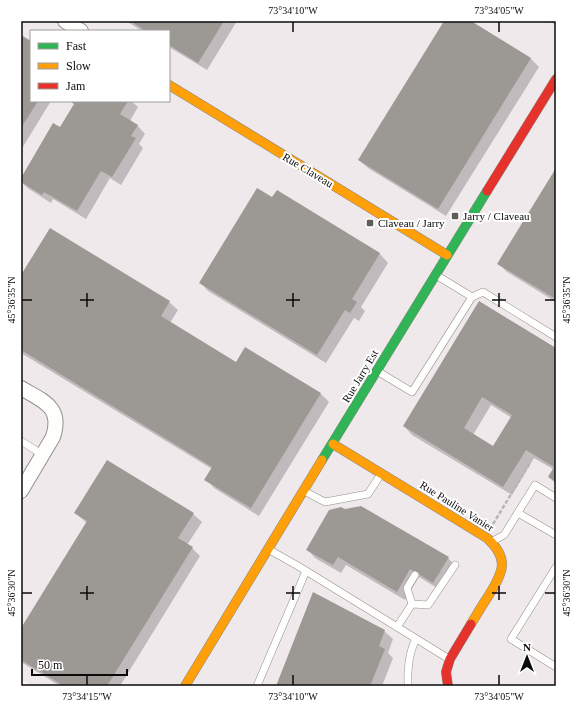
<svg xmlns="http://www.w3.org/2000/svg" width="577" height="707" font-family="Georgia,serif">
<rect width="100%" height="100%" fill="#faf7ed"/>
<path fill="#f0e9eb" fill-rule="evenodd" d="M 21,21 L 556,21 L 556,686 L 32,686 L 21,679 ZM 31,31 L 169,31 L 169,101 L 31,101 Z"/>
<g fill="#0003" fill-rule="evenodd">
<polygon points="126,21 237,21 207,70 169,47 169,31 142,31"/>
<polygon points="445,21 469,21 531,59 539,67 446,216 368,168 359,160"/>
<polygon points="549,21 556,21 556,25"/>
<polygon points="21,36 31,42 31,101 51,101 21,150"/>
<polygon points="71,101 131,101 138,107 130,121 137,125 145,134 139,144 143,148 121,185 110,178 86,219 53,199 51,203 29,189 21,182 21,180 61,129 75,105"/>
<polygon points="556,170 556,302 507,272 499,264"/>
<polygon points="277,191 380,254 388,263 361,307 365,311 359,321 354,318 326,363 208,291 200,282 273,199"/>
<polygon points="50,229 169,302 178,310 170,323 237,363 246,348 321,394 329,402 259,516 214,488 206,479 212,469 21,353 21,277"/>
<path d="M 556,349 L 556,484 L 549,477 L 553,469 L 534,458 L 512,495 L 412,435 L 404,426 ZM 491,405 L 512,418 L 493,448 L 473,435 Z"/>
<polygon points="75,513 193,514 202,522 187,545 192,548 200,556 120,686 60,686 21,662 21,630 87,523"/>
<polygon points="307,549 448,558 456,567 442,591 419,577 405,600 346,565 341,573 315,558"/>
<polygon points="384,631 393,639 388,653 393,658 382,686 277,686"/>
</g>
<g fill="#9c9994" fill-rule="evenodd">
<polygon points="130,21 224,21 198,63 169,45 169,31 146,31"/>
<polygon points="444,21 471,21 531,58 438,209 358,160"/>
<polygon points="21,35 31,41 31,101 38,101 21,128"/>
<polygon points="70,101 128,101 120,114 138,125 131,136 136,138 112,177 101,171 77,211 44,192 42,195 21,182 21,178 53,123 60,127 74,104"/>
<polygon points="556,168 556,299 497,264"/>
<polygon points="257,188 272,197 277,190 380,253 352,299 357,302 350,313 345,310 317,355 199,283"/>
<polygon points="50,228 170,301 161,316 236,362 245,347 321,393 251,508 204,480 212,467 21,350 21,275"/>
<path d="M 479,301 L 556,348 L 556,482 L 548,477 L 554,467 L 526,450 L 503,487 L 403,426 ZM 482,397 L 512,415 L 493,446 L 464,428 Z"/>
<polygon points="107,460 194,513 178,538 193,547 107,686 64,686 21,660 21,628 87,521 74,513"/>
<polygon points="361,506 449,557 433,583 410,569 397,592 338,557 333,565 306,550 329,510 341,507 345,509"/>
<polygon points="313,592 385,630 379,646 385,649 370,686 276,686"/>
</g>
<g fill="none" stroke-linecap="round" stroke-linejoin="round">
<defs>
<g id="lane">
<polyline points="472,297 483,292 556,337"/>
<polyline points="377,371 412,392 472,297 436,275"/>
<polyline points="21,441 43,455"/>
<polyline points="304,491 325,502 368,494 381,474"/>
<polyline points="518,513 556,535"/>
<polyline points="491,542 504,535 535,485 556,498"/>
<polyline points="268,549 298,566 449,659"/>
<polyline points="556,567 511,639 556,667"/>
<polyline points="412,604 407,588 415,575"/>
<polyline points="397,627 412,604 428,605 455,565"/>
<polyline points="257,686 306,571"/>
<path d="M 408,686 C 407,671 409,652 416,639"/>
</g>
<g id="street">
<polyline points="65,21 81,31"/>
<path d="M 21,388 C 43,401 63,407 53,437 L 21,491"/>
</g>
<polyline id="fast" points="322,460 487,191"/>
<g id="slow">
<polyline points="169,85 447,255"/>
<path d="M 333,444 L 487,538 C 510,559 503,572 489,595 C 483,604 477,614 471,624"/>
<polyline points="185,686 322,460"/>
</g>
<g id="jam">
<polyline points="487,191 556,79"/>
<polyline points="448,686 446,672 450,659 471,624"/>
</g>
</defs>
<use href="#lane" stroke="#92918c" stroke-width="8"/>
<use href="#street" stroke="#92918c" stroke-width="16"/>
<use href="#fast" stroke="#898783" stroke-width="10"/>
<use href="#slow" stroke="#898783" stroke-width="10"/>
<use href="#jam" stroke="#898783" stroke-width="10"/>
<polyline stroke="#b7b6b5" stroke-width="2.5" stroke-dasharray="4 2" stroke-linecap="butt" points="493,524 530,463"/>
<use href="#lane" stroke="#fefefc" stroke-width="7"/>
<use href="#street" stroke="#fefefc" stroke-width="14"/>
<use href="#fast" stroke="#30b455" stroke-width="9"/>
<use href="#slow" stroke="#ff9f0a" stroke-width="9"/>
<use href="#jam" stroke="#e5322d" stroke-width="9"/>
</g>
<path fill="none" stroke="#0a0a0a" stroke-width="1.5" d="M 293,22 L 293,32M 499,22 L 499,32M 87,293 L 87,307M 293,293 L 293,307M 499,293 L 499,307M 22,300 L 32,300M 80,300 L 94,300M 286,300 L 300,300M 492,300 L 506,300M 545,300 L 555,300M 87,586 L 87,600M 293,586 L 293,600M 499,586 L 499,600M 22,593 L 32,593M 80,593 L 94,593M 286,593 L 300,593M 492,593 L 506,593M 545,593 L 555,593M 87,675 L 87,685M 293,675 L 293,685M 499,675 L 499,685"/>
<g fill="#5e5d59" stroke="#fff" stroke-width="1.5">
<rect x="451" y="212" width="8" height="8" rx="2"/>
<rect x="366" y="219" width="8" height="8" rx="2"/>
</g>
<g text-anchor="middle" stroke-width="4" stroke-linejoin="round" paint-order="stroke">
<g font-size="11" fill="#0a0a0a" stroke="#fff">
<text transform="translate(308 170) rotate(31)" y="4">Rue Claveau</text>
<text transform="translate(360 376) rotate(-59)" y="4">Rue Jarry Est</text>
<text transform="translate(457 506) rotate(32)" y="4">Rue Pauline Vanier</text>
</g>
<g font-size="11" fill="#0a0a0a" stroke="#fff" text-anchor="start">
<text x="463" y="220">Jarry / Claveau</text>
<text x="378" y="227">Claveau / Jarry</text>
</g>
</g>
<rect width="577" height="707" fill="none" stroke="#ffffff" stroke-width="44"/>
<rect x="30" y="30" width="140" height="72" fill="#ffffff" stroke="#9d9d9d"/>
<rect x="38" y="43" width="20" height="6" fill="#30b455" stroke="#9d9d9d"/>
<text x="66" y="50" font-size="12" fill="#0a0a0a">Fast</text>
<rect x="38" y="63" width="20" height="6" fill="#ff9f0a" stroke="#9d9d9d"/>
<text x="66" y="70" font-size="12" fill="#0a0a0a">Slow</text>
<rect x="38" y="83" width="20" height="6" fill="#e5322d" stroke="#9d9d9d"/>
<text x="66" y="90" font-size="12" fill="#0a0a0a">Jam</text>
<g transform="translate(527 657)" stroke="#ffffff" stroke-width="3" paint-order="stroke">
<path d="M0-3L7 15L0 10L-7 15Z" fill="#0a0a0a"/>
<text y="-6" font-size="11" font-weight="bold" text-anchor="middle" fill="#0a0a0a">N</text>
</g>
<path d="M32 669v6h95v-6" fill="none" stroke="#0a0a0a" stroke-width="2"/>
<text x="38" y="669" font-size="12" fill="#0a0a0a" stroke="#ffffff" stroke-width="3" paint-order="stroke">50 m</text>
<rect x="22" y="22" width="533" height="663" fill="none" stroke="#0a0a0a" stroke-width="1.5"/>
<g font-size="10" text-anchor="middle" fill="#0a0a0a">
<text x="293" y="14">73°34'10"W</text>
<text x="499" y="14">73°34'05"W</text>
<text transform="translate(11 300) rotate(-90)" y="4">45°36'35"N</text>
<text transform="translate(566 300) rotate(-90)" y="4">45°36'35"N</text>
<text transform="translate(11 593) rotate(-90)" y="4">45°36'30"N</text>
<text transform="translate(566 593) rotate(-90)" y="4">45°36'30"N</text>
<text x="87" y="700">73°34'15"W</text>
<text x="293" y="700">73°34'10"W</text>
<text x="499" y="700">73°34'05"W</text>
</g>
</svg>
